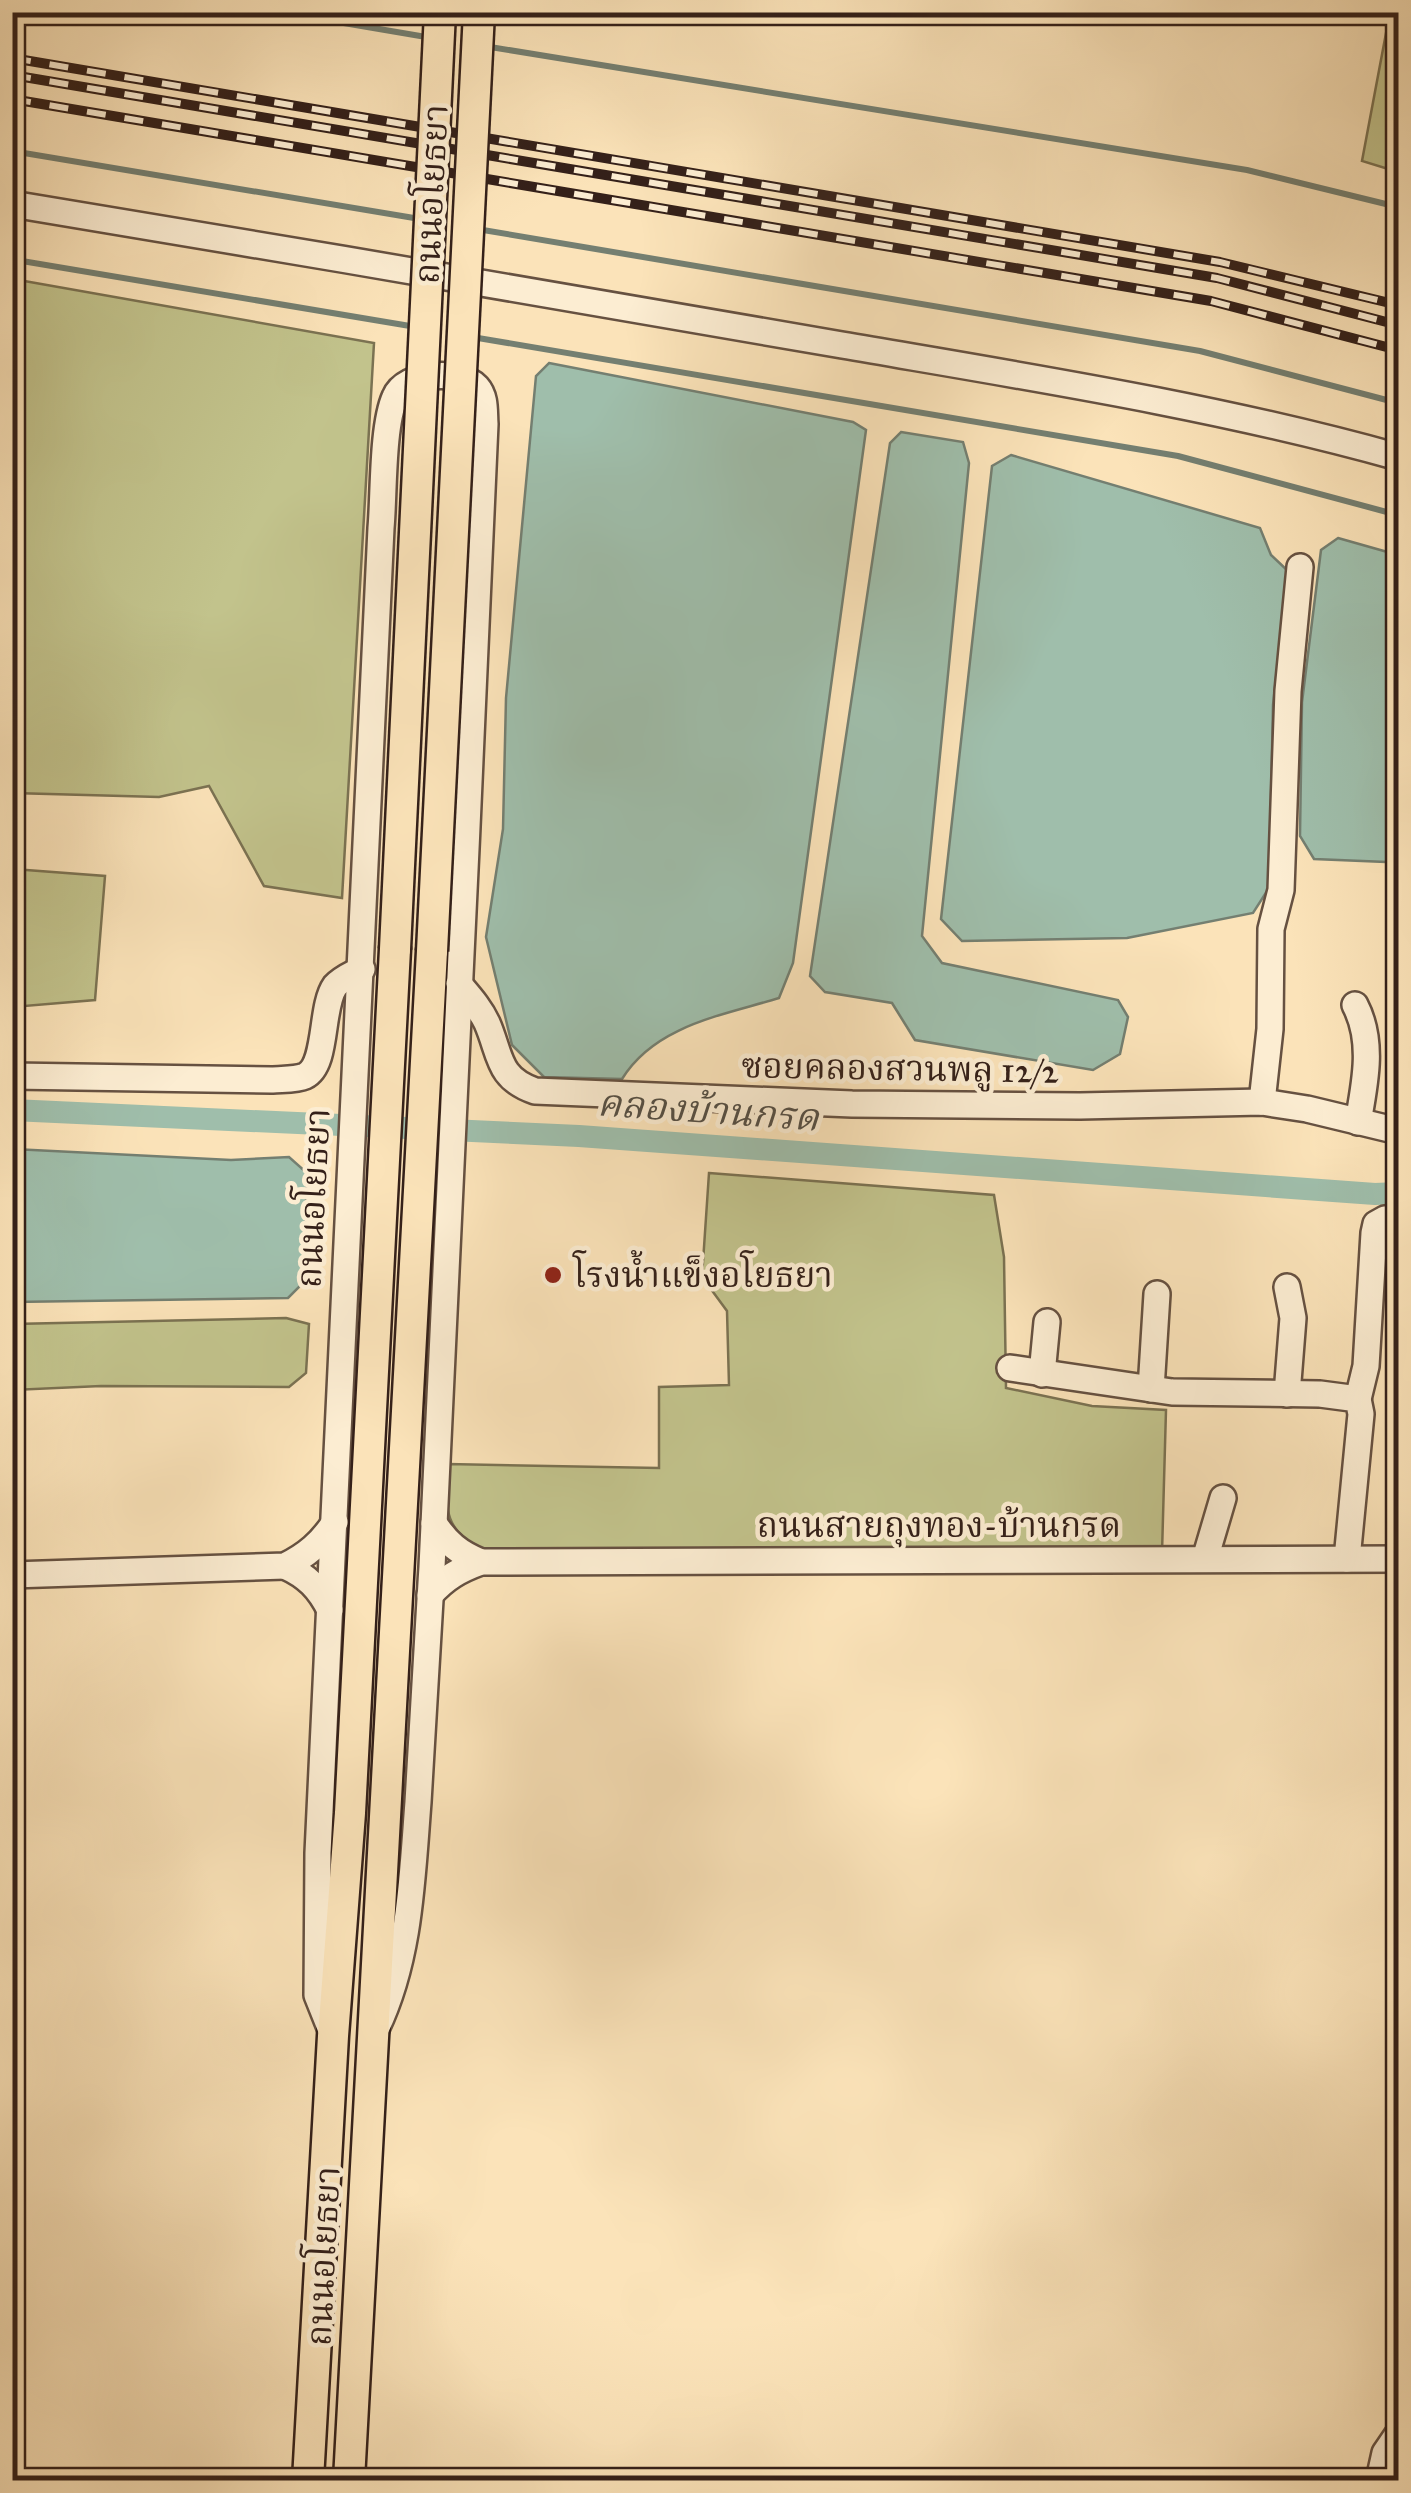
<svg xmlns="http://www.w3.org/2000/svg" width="1411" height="2493" font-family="'IM FELL Great Primer','Noto Serif Thai',serif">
<rect width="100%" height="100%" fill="#fbe3b9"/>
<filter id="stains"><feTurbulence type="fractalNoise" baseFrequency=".002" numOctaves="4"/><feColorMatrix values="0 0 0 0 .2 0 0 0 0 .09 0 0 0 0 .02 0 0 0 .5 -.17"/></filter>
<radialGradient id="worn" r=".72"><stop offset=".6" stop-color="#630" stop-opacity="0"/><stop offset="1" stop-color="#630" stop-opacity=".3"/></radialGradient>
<g fill="#c2c38c" stroke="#7b7252" stroke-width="2.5">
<polygon points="1390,12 1398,13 1398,172 1362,161"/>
<polygon points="13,279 374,343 342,898 264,886 209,786 159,797 13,793"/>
<polygon points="13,869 105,876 95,1000 13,1007"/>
<path d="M 709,1173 L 994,1195 L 1004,1257 L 1006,1388 L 1092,1406 L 1166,1410 L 1162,1553 L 484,1550 C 441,1530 446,1506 448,1464 L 659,1468 L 659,1387 L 729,1385 L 727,1311 L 702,1277 Z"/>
<polygon points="286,1318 309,1324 306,1373 289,1387 101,1386 13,1390 13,1324"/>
</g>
<g fill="#9fbeab" stroke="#747f71" stroke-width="2.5">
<path d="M 549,363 L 853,422 L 866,430 L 793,963 L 779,998 C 724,1015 655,1025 622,1079 L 544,1077 L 512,1045 L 486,937 L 503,829 L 506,698 L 536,376 Z"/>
<polygon points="901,432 963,442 969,463 922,936 942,963 1118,1000 1128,1017 1120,1054 1093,1070 915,1040 892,1003 825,992 810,976 890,443"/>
<polygon points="1011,455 1260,528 1271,555 1288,571 1273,705 1269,888 1253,913 1127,938 962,941 941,919 992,466"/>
<polygon points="1338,538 1398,555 1398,893 1392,893 1386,862 1314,859 1300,836 1302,702 1321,550"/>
<polygon points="13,1149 231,1160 289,1157 307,1173 303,1283 288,1298 13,1302"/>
</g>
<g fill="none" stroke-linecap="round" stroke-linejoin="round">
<g stroke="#747f71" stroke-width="6">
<polyline points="279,12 432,38"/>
<polyline points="484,46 1247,170 1398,207"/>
<polyline points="12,151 420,219"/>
<polyline points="477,229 1200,351 1398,403"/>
<polyline points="16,260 416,327"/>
<polyline points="472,337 1178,456 1398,515"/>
</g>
<polyline stroke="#9fbeab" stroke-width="22" points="12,1110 579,1136 1375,1194 1398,1193"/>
<defs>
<g id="minor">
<path d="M 12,204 C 289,250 565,296 842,345 C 1028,377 1216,406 1398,457"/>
<path d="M 459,984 C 470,997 480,1008 487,1023 C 501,1055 497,1078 535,1091 L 852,1104 L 1080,1106 L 1262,1102 L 1307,1109 L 1398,1131"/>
<path d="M 1355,1005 C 1374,1041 1365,1083 1358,1122"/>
<path d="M 12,1076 L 272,1080 C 282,1079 296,1080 305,1076 C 328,1065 320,1007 335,986 C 342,978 353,974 362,969"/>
<polyline points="1262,1102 1270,1029 1271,929 1281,890 1288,691 1300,567"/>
<polyline points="1010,1368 1172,1392 1320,1394 1358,1399 1361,1414 1347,1559"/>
<polyline points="1042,1374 1047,1322"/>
<polyline points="1151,1389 1157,1294"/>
<polyline points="1287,1394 1293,1318 1287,1287"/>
<polyline points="1358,1399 1366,1366 1374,1233 1376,1224 1385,1219 1398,1218"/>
<path d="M 434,1523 C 447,1543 459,1553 481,1562"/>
<polyline points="1205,1559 1223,1498"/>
<path d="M 285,1566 C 307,1576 319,1588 330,1610"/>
<path d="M 12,1575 L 285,1566 C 307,1555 321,1543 335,1522"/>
<path d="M 430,1595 C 445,1578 459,1570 481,1562 L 1398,1559"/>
<path d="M 333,2035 L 317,1995 L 318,1853 L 381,528 C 384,495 382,426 395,397 C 405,372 460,369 477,387 C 486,397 484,412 485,424 C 467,805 453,1186 432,1567 C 427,1645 423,1723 418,1802 C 412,1879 410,1960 375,2031"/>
<polyline points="1379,2480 1385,2453 1398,2434"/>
</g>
<g id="major">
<polyline points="308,2480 333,2036 350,1813 395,949"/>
<polyline points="349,2480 432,951"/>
</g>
</defs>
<use href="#minor" stroke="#665141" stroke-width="30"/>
<use href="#major" stroke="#342019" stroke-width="35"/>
<use href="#minor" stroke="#fcedd2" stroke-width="25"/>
<use href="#major" stroke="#fbe3b9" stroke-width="30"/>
<defs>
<g id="rail">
<polyline points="12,58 1220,262 1398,305"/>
<polyline points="12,75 1217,278 1398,325"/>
<polyline points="12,99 1211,301 1398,350"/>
</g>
</defs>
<use href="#rail" stroke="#342019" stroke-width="10"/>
<use href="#rail" stroke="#fcedd2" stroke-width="6" stroke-dasharray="19" stroke-linecap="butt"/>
<defs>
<g id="major-bridge">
<polyline points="395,949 440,12"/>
<polyline points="432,951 479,12"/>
</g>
</defs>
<use href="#major-bridge" stroke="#342019" stroke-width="35" stroke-linecap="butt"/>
<use href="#major-bridge" stroke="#fbe3b9" stroke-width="30"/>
</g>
<circle fill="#8f2418" stroke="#fcedd2" stroke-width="4" cx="553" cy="1275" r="10"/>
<g text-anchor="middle" stroke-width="9" stroke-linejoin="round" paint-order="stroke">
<g font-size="35" fill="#342019" stroke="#fcedd2">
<text transform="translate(431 194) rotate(-87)" y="12">ถนนอโยธยา</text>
<text transform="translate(900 1068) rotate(1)" y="12">ซอยคลองสวนพลู 12/2</text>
<text transform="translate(313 1198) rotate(-87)" y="12">ถนนอโยธยา</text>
<text x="939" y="1537">ถนนสายถุงทอง-บ้านกรด</text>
<text transform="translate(323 2256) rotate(-87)" y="12">ถนนอโยธยา</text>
</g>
<g font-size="35" fill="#342019" stroke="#fcedd2" text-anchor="start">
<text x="573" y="1287">โรงน้ำแข็งอโยธยา</text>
</g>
<g font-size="38" font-style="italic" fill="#544f45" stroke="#fcedd2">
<text transform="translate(708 1110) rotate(4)" y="13">คลองบ้านกรด</text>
</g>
</g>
<rect width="1411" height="2493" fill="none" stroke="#fbe3b9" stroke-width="50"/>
<rect x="15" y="15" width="1381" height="2463" fill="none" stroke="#342019" stroke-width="5"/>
<rect x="25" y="25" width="1361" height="2443" fill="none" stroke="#342019" stroke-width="2.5"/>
<rect width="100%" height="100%" filter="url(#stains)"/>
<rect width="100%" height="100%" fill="url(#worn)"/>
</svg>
